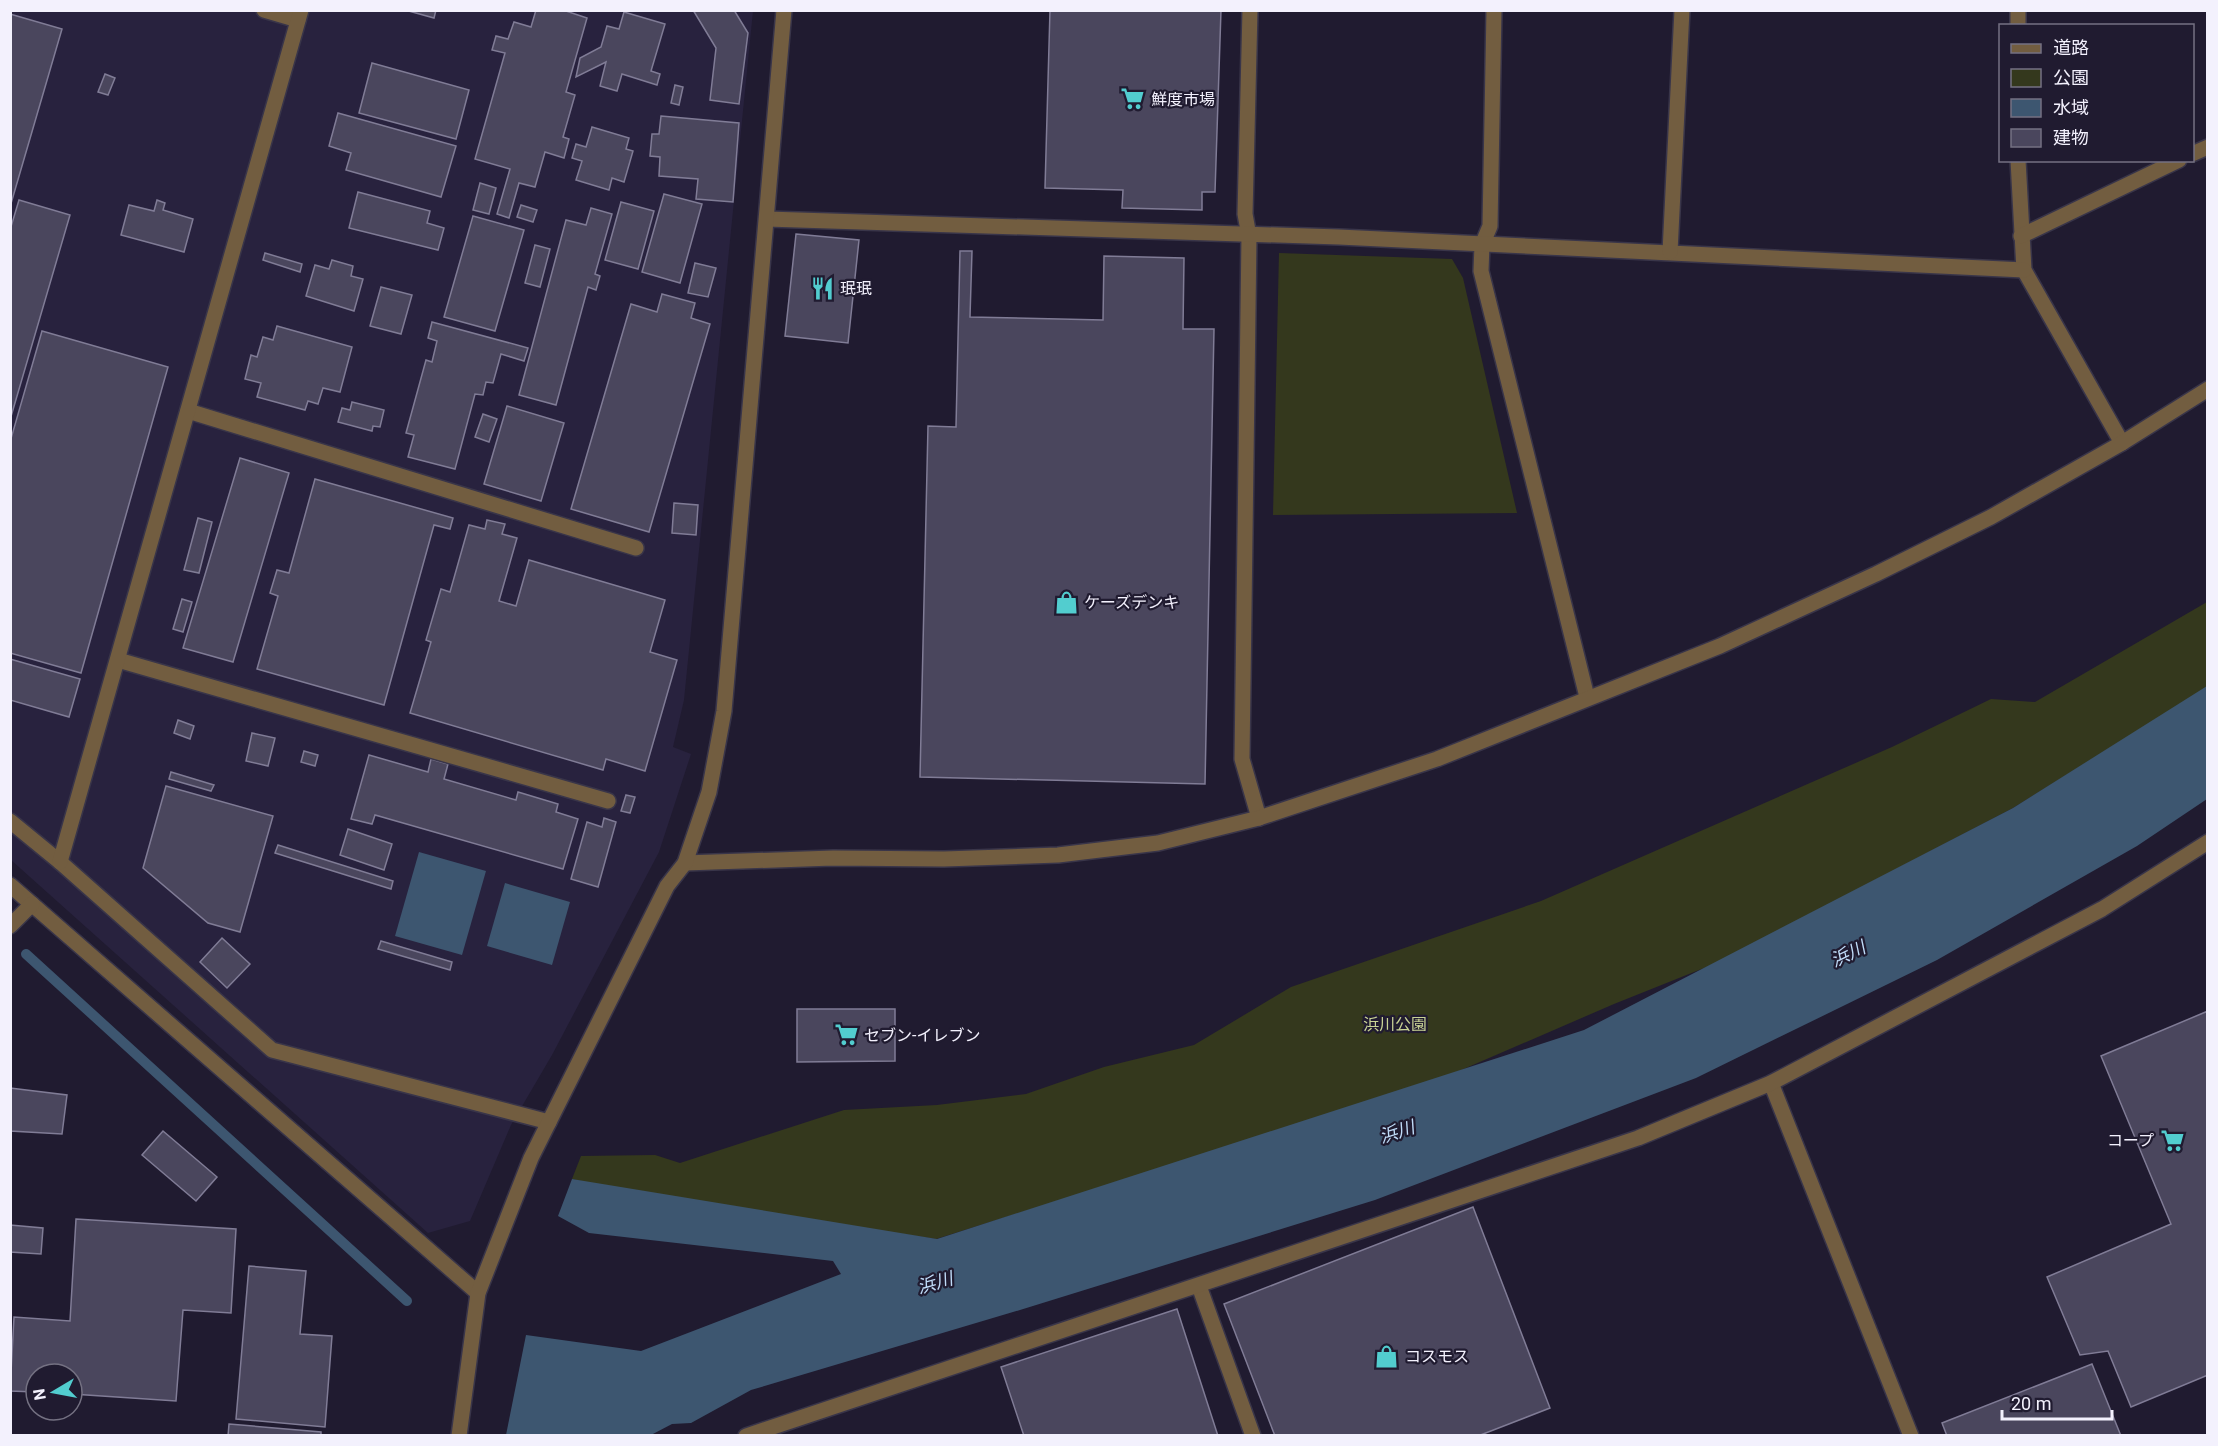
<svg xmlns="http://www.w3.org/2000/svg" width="2218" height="1446" font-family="Roboto,'Noto Sans JP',sans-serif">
<rect width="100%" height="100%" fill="#201b30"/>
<polygon fill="#28223e" points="11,11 753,11 684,700 673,747 691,754 659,852 552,1055 511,1125 470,1221 428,1233 11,860"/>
<g fill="#34381d">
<polygon points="1279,253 1452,259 1463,278 1517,513 1273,515"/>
<polygon points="2207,602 2207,688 2013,808 1719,962 1614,1004 1422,1087 936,1239 641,1195 572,1179 581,1156 655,1155 680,1163 844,1110 937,1105 1026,1094 1104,1067 1194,1045 1291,987 1541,901 1892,747 1991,699 2035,702"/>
</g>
<g fill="#3d5670">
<polygon points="2207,686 2207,799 2137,846 1937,960 1696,1078 1375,1200 1020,1310 751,1390 691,1423 672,1424 651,1435 506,1435 526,1335 641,1351 841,1274 833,1261 589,1233 558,1216 572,1179 937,1239 1584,1030 2013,808"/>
<polygon points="419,852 486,871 462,955 395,936"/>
<polygon points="505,883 570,902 552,965 487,946"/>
</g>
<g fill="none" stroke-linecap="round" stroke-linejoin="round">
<polyline stroke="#3d5670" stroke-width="10" points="26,954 407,1301"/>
</g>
<g fill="#4a465d" stroke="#807c96" stroke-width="1.5">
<polygon points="405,10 436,10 434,18"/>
<polygon points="536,10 563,10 587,18 566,92 575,95 563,137 569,139 564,158 545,152 535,187 519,183 509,218 497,214 510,169 475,159 505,53 492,50 496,36 508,39 514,22 531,27"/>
<polygon points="693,10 734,10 748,33 739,104 710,100 716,48"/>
<polygon points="1050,10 1221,10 1215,192 1202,192 1202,210 1122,208 1123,190 1045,188"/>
<polygon points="624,12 665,24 651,71 660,74 657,85 622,74 617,91 600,86 606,62 576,77 580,58 601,47 607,26 619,29"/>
<polygon points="10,14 62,29 10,207"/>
<polygon points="372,63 469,90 456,139 359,113"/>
<polygon points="105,74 115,78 108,95 98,92"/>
<polygon points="675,85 683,87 679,105 671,103"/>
<polygon points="338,113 456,146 441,197 346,170 351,153 329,146"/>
<polygon points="661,116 739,123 733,202 696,199 698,179 659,176 660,157 650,156 652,134 659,134"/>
<polygon points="592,127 629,138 626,149 633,151 624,182 612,178 609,190 576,180 582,161 572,158 576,144 586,147"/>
<polygon points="480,183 496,188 489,214 473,210"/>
<polygon points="358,192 430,211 427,223 444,228 438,250 349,228"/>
<polygon points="664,194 702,204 680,283 642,272"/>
<polygon points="19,200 70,215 10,420 10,230"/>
<polygon points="157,200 165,203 163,210 193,219 184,252 121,235 129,205 154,211"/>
<polygon points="621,202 654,211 638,269 605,260"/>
<polygon points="521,205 537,210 533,222 517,217"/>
<polygon points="591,208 612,214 595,274 600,276 596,290 588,287 556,405 519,395 566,220 586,225"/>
<polygon points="473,216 524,230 495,331 444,317"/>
<polygon points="796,234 859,240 848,343 785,336"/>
<polygon points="535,245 550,249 540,287 525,283"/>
<polygon points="960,251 972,251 970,317 1103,320 1104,256 1184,258 1183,329 1214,329 1205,784 920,777 928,426 956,427"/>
<polygon points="265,253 302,264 300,272 263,260"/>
<polygon points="332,260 353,266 351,276 363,279 354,311 306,296 315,265 329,269"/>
<polygon points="695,263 716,268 708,297 688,293"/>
<polygon points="381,287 412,295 401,334 370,326"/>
<polygon points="662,294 695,303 691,318 710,324 649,532 571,509 631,304 657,312"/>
<polygon points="432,322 528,348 524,361 501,354 493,383 486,382 483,395 475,394 455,469 408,457 414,435 406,433 426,360 432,362 437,341 428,338"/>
<polygon points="277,326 352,347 340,392 323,388 318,404 308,401 305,410 257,397 261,383 245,379 251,355 257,357 263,337 273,340"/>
<polygon points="42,331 168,367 81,673 10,653 10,442"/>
<polygon points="352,402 384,410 380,427 373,426 372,431 338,422 342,408 350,410"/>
<polygon points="507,406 564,423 541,501 484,484"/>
<polygon points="483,414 497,419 489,442 475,437"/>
<polygon points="240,458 289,473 233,662 183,648"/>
<polygon points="315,479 453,518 450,529 434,525 384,705 257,669 278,596 270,593 277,570 289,573"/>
<polygon points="674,503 698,505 696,535 672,533"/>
<polygon points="198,518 212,522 199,573 184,570"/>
<polygon points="487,520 505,524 502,534 517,538 499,601 516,606 529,560 665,600 650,652 677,660 645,771 606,759 603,770 410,713 431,642 426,640 441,589 450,592 469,525 485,529"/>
<polygon points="182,599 192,602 183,632 173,629"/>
<polygon points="10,659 80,679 69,717 10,700"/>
<polygon points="178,720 194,726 190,739 174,733"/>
<polygon points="252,733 275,738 268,766 246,761"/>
<polygon points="304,751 318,755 315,766 301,762"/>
<polygon points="369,755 428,772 431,759 448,764 444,779 516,800 518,792 558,804 556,812 578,819 563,869 375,815 372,824 351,819"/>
<polygon points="171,772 214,785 211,791 169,779"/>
<polygon points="166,786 273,816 240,932 208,923 143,868"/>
<polygon points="626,795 635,797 630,813 621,811"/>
<polygon points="604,818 616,822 598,887 571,879 587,822 602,827"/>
<polygon points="348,829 392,844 384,870 340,855"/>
<polygon points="278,845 393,881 391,889 275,853"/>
<polygon points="222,938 250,964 227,988 200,962"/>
<polygon points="381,941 452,962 450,970 378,949"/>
<polygon points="797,1009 895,1009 895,1061 797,1062"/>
<polygon points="2208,1011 2208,1375 2131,1407 2108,1351 2080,1355 2047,1277 2171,1224 2101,1056"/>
<polygon points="10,1088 67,1095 62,1134 10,1131"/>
<polygon points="163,1131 217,1177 196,1201 142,1155"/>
<polygon points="1473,1207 1550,1408 1478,1436 1275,1436 1224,1304"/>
<polygon points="76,1219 236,1229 231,1313 183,1310 176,1401 72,1394 72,1374 36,1374 36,1392 10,1391 14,1317 70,1321"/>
<polygon points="10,1225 43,1228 41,1254 10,1252"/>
<polygon points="249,1266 306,1271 300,1334 332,1336 325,1427 236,1419"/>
<polygon points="1177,1309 1218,1436 1024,1436 1001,1367"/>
<polygon points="2092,1364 2121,1436 1947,1436 1942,1423"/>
<polygon points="229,1424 321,1432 321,1436 228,1436"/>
</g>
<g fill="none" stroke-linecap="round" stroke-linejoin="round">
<defs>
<g id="minor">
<polyline points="264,10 298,20"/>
<polyline points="1250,10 1245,214 1249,236 1242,759 1259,818"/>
<polyline points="1494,10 1490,226 1482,245 1481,271 1587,697"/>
<polyline points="2018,26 2018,10"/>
<polyline points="2192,154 2208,147"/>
<polyline points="2018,160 2024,270 2122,443"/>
<polyline points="767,219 1339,237 2024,270"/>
<polyline points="2021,236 2179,160"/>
<polyline points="1670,252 1682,10"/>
<polyline points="188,411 636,548"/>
<polyline points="118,660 608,801"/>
<polyline points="10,821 60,862 272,1050 549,1122"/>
<polyline points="60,862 301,10"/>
<polyline points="685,863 833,858 944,859 1058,855 1158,843 1259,818 1437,759 1720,646 1876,574 1991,517 2122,443 2208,389"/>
<polyline points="10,885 478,1293"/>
<polyline points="10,926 32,904"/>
<polyline points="1771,1083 1911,1436"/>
<polyline points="1199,1286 1253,1436"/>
<polyline points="459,1436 478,1293 531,1158 667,886 685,863 709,792 724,711 784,10"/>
<polyline points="746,1436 1638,1138 1771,1083 2102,909 2208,842"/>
</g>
</defs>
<use href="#minor" stroke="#393549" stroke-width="18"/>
<use href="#minor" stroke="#725d40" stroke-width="15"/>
</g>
<defs>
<symbol id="supermarket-bare" viewBox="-9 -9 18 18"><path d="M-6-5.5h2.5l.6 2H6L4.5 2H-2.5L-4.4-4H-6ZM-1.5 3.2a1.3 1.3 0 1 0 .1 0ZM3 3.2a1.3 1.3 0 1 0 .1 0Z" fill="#52cdcf" stroke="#201b30" stroke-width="2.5" paint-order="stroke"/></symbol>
<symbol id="restaurant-bare" viewBox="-9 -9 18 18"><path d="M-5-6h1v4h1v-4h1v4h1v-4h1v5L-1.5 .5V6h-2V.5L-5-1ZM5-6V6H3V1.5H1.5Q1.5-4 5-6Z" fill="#52cdcf" stroke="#201b30" stroke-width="2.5" paint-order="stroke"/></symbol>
<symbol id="shop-bare" viewBox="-9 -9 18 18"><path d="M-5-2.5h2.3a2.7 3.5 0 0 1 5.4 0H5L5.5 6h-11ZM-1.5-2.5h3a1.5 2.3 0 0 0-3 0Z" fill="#52cdcf" stroke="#201b30" stroke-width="2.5" paint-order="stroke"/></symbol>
</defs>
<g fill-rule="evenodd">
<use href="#supermarket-bare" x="1116" y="82" width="33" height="33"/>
<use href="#restaurant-bare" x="806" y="272" width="33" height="33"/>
<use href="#shop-bare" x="1050" y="586" width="33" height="33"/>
<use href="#supermarket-bare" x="830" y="1018" width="33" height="33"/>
<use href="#supermarket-bare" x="2156" y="1124" width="33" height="33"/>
<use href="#shop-bare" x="1370" y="1340" width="33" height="33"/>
</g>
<g text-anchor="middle" stroke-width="4.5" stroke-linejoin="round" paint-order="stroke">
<g font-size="16" fill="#f3f1fd" stroke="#201b30" text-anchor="start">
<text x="1151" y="105">鮮度市場</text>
<text x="840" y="294">珉珉</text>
<text x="1084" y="608">ケーズデンキ</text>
<text x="864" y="1041">セブン-イレブン</text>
<text x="2154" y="1146" text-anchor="end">コープ</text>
<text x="1405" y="1362">コスモス</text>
</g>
<g font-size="16" fill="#c9d395" stroke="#201b30">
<text x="1395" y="1030">浜川公園</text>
</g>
<g font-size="18" font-style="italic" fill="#c0dcf9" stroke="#201b30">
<text transform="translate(1848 954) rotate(-26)" y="6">浜川</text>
<text transform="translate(1397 1132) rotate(-18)" y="6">浜川</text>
<text transform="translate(935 1283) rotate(-16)" y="6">浜川</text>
</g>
</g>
<rect width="2218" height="1446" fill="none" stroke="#f3f1fd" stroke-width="24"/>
<rect x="1999" y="24" width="195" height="138" fill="#201b30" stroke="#747182" stroke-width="1.5"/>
<rect x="2011" y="44" width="30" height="9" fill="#725d40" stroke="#747182" stroke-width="1.5"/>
<text x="2053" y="54" font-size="18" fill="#f3f1fd">道路</text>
<rect x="2011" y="69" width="30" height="18" fill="#34381d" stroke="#747182" stroke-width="1.5"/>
<text x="2053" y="84" font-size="18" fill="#f3f1fd">公園</text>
<rect x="2011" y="99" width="30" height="18" fill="#3d5670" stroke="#747182" stroke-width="1.5"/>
<text x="2053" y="114" font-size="18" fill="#f3f1fd">水域</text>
<rect x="2011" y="129" width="30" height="18" fill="#4a465d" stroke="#747182" stroke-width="1.5"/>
<text x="2053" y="144" font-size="18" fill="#f3f1fd">建物</text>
<g transform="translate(54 1392) rotate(260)"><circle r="28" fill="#201b30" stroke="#747182" stroke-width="1.5"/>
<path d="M0-4.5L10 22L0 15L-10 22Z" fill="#52cdcf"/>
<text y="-9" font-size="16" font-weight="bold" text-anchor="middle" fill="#f3f1fd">N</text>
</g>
<path d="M2002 1410v9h110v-9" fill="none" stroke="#f3f1fd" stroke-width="3"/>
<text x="2011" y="1410" font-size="18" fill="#f3f1fd" stroke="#201b30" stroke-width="4.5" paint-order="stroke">20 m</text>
</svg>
